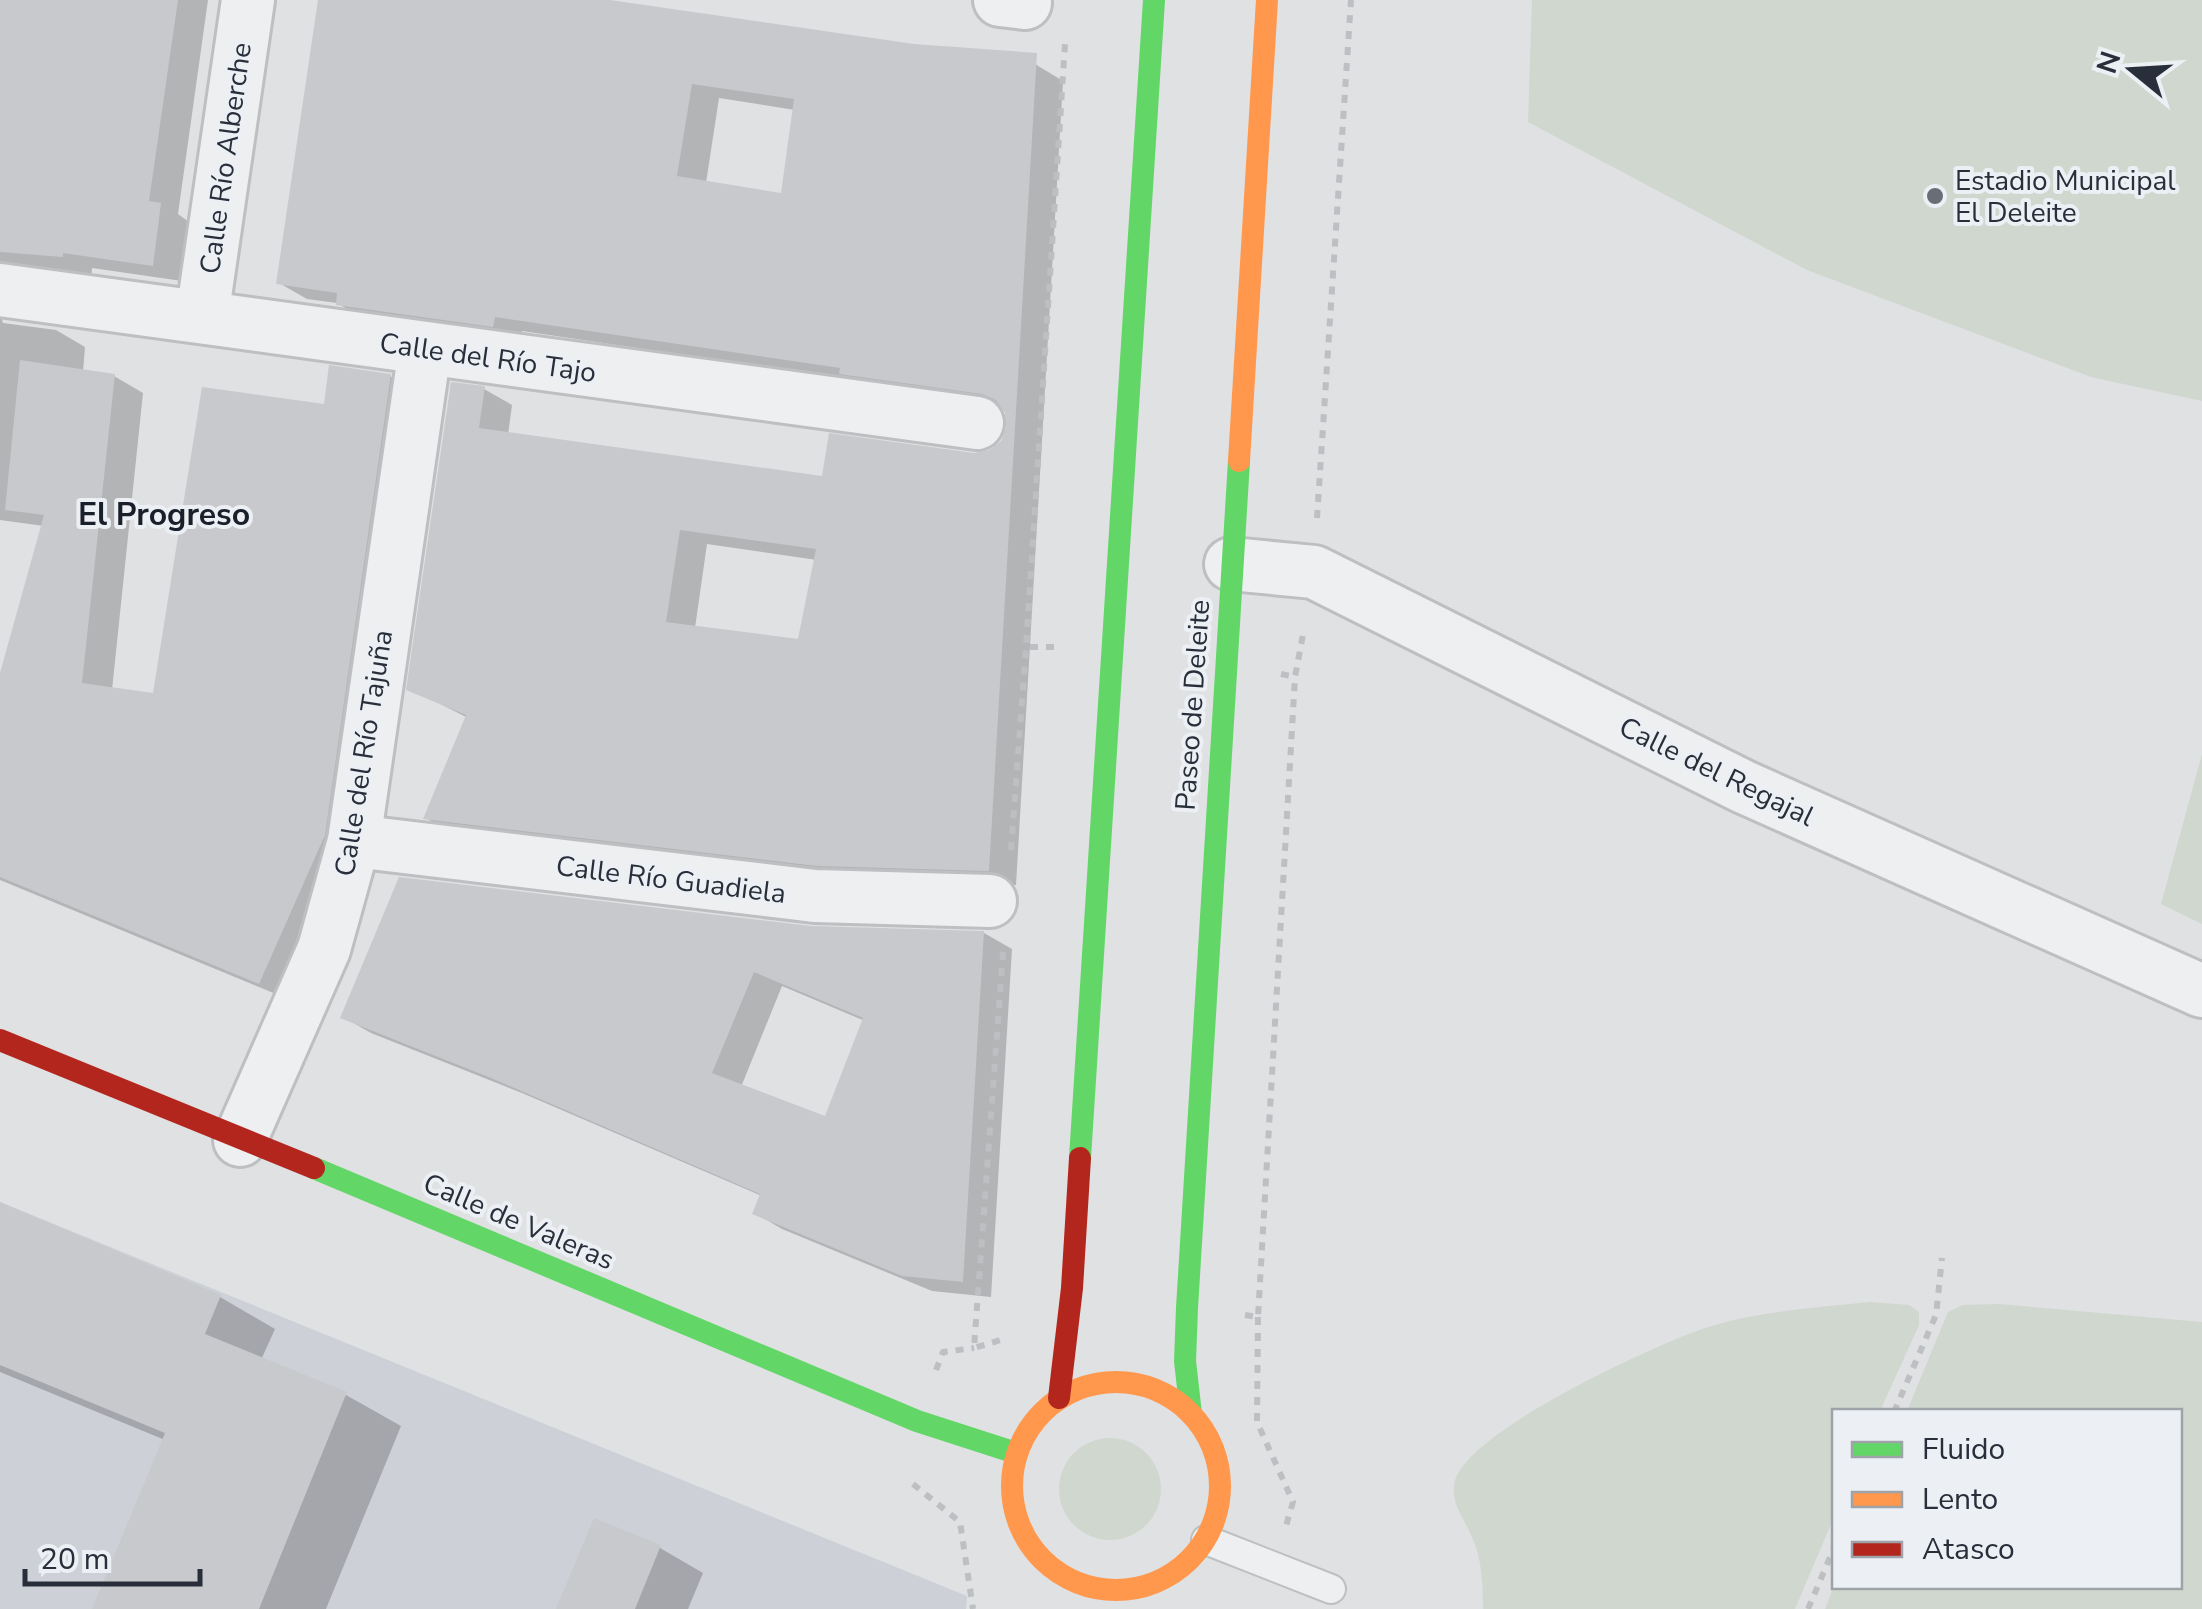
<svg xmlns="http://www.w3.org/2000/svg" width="2202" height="1609" font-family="'Nunito Sans',sans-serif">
<rect width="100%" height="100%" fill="#dfe1e3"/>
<polygon fill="#cdd0d6" points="0,1202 967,1596 966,1609 0,1609"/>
<g fill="#d0d7cf">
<polygon points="1532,0 2202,0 2202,401 2091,377 1807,270 1528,122"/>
<polygon points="2202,754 2202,924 2161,904"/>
<path d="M 1870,1302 L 1909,1305 L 1919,1312 L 1919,1325 L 1880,1411 L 1834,1412 L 1834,1517 L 1795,1609 L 1483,1609 C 1483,1585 1482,1557 1471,1535 C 1464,1518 1452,1505 1454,1486 C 1457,1435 1657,1344 1705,1328 C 1757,1311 1815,1308 1870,1302 Z"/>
<polygon points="1999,1304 2202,1322 2202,1609 1825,1609 1834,1586 2180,1586 2180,1412 1907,1411 1948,1312 1963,1305"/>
<circle cx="1110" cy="1489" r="51"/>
</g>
<g fill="#0003" fill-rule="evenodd">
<polygon points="0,0 208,0 178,214 189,222 182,281 92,268 91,283 0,301"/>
<path d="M 321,0 L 590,0 L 1035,64 L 1063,81 L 1016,885 L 847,881 L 453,834 L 426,818 L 468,718 L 409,688 L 484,389 L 512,405 L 508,435 L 824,479 L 988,453 L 1002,444 L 1009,426 L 1004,407 L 869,389 L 854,380 L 522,331 L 521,341 L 366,320 L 337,303 L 307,299 L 279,283 ZM 719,98 L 795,110 L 783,196 L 706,183 ZM 707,544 L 817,560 L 800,642 L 695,628 Z"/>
<polygon points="0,314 3,323 56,330 85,347 83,372 114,376 143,393 112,690 155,695 326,406 390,376 419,393 353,852 288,999 0,880 0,680 44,526 0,520"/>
<path d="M 811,928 L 984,933 L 1012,949 L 991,1297 L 932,1291 L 782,1229 L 755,1213 L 762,1196 L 522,1093 L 371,1033 L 343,1017 ZM 782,986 L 865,1021 L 826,1119 L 741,1087 Z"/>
<polygon points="0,1205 220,1297 275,1329 261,1360 346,1395 401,1426 326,1609 95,1609 165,1440 0,1372"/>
<polygon points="596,1521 660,1548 703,1573 688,1609 559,1609"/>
</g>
<g fill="#c7c9cc" fill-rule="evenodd">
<polygon points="0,0 178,0 149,201 161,203 153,266 63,253 63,257 0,252"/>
<path d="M 318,0 L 610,0 L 914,44 L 1037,53 L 989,871 L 817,866 L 423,819 L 466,715 L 406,690 L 451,382 L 485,386 L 479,428 L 822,476 L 829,433 L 974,453 L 989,450 L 1001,441 L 1006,428 L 1005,413 L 996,400 L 982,394 L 839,374 L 840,368 L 495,317 L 493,327 L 336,305 L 337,293 L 276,284 ZM 692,84 L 794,99 L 781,193 L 677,176 ZM 680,530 L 816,549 L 798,639 L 666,622 Z"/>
<polygon points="20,360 115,374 82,683 153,693 202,387 324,404 329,365 391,374 325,835 259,984 0,877 0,673 44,515 5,510"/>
<path d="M 399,877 L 811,926 L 984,931 L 963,1282 L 902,1276 L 752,1214 L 760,1194 L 491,1078 L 340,1018 ZM 754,972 L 863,1018 L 825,1116 L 712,1073 Z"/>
<polygon points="0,1202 221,1295 205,1334 347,1392 259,1609 92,1609 165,1433 0,1365"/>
<polygon points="594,1518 661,1545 635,1609 556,1609"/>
</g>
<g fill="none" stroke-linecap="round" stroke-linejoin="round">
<defs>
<polyline id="lane" points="1206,1540 1331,1589"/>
<g id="street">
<polyline points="1000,0 1025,3"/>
<polyline points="0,290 977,423"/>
<polyline points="202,317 248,0"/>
<polyline points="1231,564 1314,572 1744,787 2202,991"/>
<polyline points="354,841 815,896 990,901"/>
<polyline points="240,1140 324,949 354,841 425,349"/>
</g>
</defs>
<use href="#lane" stroke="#bdbfc1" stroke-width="32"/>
<use href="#street" stroke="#bdbfc1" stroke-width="58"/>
<g stroke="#bdbfc2" stroke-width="6" stroke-dasharray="8 8" stroke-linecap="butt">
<polyline points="1317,518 1351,0"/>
<polyline points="1054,647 1026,647 1065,44"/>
<polyline points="1281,674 1295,677 1304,629"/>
<polyline points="1011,850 1026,647"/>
<polyline points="1003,952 974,1348 1007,1338"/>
<polyline points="1245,1315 1258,1317 1295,677"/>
<polyline points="1258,1317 1257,1422 1293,1502 1286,1526"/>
<polyline points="936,1370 943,1352 974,1348"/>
<polyline points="1894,1412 1936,1315 1942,1258"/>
<polyline points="913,1484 960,1522 973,1609"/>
<polyline points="1808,1609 1834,1548"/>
</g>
<use href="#lane" stroke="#eeeff0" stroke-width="28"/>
<use href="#street" stroke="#eeeff0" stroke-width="52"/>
<g stroke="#63d668" stroke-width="22">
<polyline points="1080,1158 1154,0"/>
<polyline points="314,1168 917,1421 1016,1453"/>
<polyline points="1191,1414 1185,1361 1187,1308 1239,461"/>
</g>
<g stroke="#ff974d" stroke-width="22">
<polyline points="1239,461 1267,0"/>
<circle cx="1116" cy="1486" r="104"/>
</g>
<g stroke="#b3261e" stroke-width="22">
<polyline points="0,1040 314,1168"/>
<polyline points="1059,1398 1072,1288 1080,1158"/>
</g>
</g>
<circle fill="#686d76" stroke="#eceff3" stroke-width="4" cx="1935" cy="196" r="10"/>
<g text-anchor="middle" stroke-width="8" stroke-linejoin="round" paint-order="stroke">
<g font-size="28" fill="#282f3b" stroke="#eceff3">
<text transform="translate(225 158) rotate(-82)" y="10">Calle Río Alberche</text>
<text transform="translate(488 357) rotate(8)" y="10">Calle del Río Tajo</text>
<text transform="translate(1192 705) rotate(-86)" y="10">Paseo de Deleite</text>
<text transform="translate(363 753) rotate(-81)" y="10">Calle del Río Tajuña</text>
<text transform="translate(1717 771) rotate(26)" y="10">Calle del Regajal</text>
<text transform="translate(671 879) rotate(7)" y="10">Calle Río Guadiela</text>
<text transform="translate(519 1221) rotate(23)" y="10">Calle de Valeras</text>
</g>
<g font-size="28" fill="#282f3b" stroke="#eceff3" text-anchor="start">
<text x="1955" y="190">Estadio Municipal<tspan x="1955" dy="32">El Deleite</tspan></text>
</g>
<g font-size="32" font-weight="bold" fill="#1a202b" stroke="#eceff3">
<text x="164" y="525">El Progreso</text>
</g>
</g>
<rect x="1832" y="1409" width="350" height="180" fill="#eceff3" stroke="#9ea2a9" stroke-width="2.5"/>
<rect x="1852" y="1442" width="50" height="15" fill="#63d668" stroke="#9ea2a9" stroke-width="2.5"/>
<text x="1922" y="1459" font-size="30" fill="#282f3b">Fluido</text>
<rect x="1852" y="1492" width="50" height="15" fill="#ff974d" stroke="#9ea2a9" stroke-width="2.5"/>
<text x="1922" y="1509" font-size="30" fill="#282f3b">Lento</text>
<rect x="1852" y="1542" width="50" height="15" fill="#b3261e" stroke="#9ea2a9" stroke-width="2.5"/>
<text x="1922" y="1559" font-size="30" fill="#282f3b">Atasco</text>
<g transform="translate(2132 70) rotate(288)" stroke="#eceff3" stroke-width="8" paint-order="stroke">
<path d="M0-8L18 38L0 25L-18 38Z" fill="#282f3b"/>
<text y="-15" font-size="28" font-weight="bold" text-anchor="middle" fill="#282f3b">N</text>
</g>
<path d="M25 1569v15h175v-15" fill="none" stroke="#282f3b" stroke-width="5"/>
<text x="40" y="1569" font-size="30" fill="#282f3b" stroke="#eceff3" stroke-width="8" paint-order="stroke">20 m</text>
</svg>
